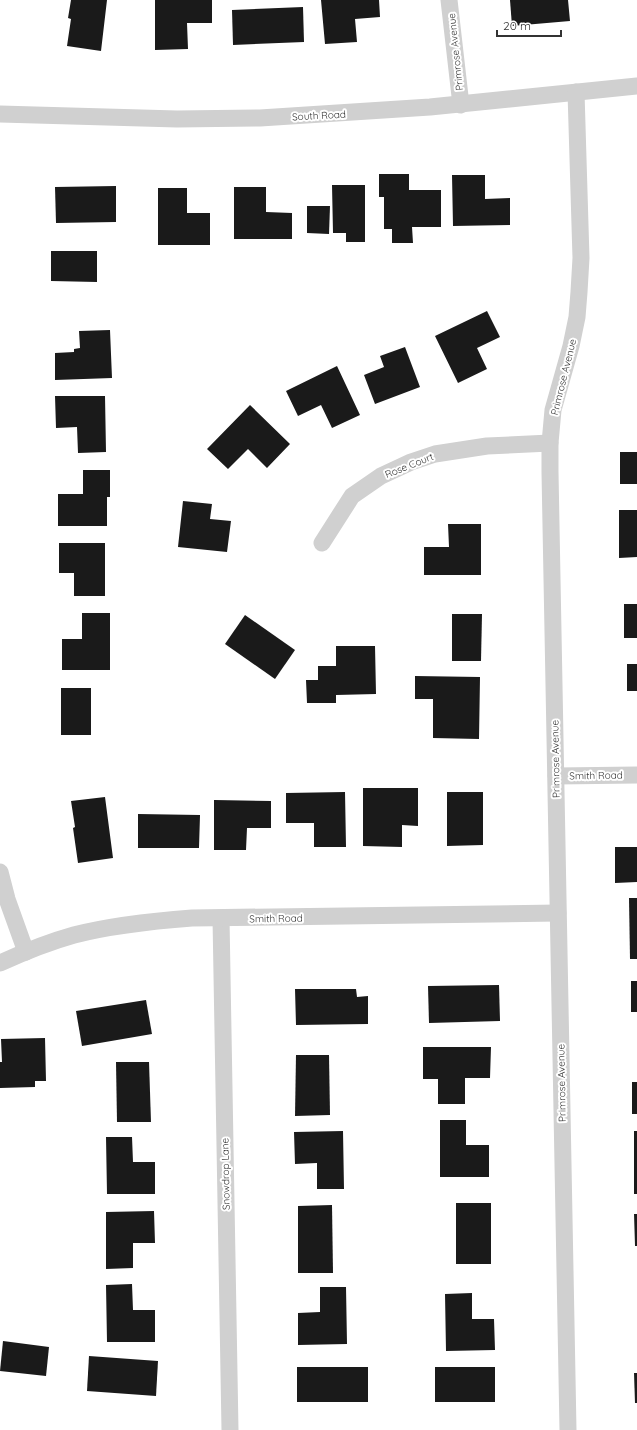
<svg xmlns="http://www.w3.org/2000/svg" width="637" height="1430" font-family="Quicksand,sans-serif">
<rect width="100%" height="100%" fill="#fff"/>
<g fill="#1a1a1a">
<polygon points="71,0 107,0 101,51 67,46 71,19 68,18"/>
<polygon points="155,0 212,0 212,23 187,23 188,49 155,50"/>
<polygon points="321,0 379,0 380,17 355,19 357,42 325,44"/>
<polygon points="510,0 568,0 570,21 512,26"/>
<polygon points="303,7 304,42 233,45 232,10"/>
<polygon points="379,174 409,174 409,190 441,190 441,227 412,227 413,243 392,243 392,229 384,229 384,197 379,197"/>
<polygon points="452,175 485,175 485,199 510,198 510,225 453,226"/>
<polygon points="332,185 365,185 365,242 346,242 346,233 333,233"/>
<polygon points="116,186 116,222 56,223 55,187"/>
<polygon points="234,187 266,187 266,212 292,213 292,239 234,239"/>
<polygon points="158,188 187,188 187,213 210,213 210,245 158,245"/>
<polygon points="307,206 330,206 329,234 307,233"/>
<polygon points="51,251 97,251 97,282 51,281"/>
<polygon points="487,311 500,337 477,348 487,369 458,383 435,336"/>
<polygon points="110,330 112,378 55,380 55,353 74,352 74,349 80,348 79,331"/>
<polygon points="405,347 420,387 375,404 364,375 384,367 380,356"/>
<polygon points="337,366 360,415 332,428 321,405 298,416 286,391"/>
<polygon points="55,396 105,396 106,452 78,453 77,427 56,428"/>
<polygon points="250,405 290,444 267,468 248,449 228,469 207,449"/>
<rect x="620" y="452" width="17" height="32"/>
<polygon points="83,470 110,470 110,497 107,497 107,526 58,526 58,494 83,494"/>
<polygon points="183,501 212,504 210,519 231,521 227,552 178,547"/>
<polygon points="619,510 637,510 637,557 619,558"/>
<polygon points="448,524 481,524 481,575 424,575 424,547 449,547"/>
<polygon points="59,543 105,543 105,596 74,596 74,573 59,573"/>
<rect x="624" y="604" width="13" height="34"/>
<polygon points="82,613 110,613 110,670 62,670 62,639 82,639"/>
<polygon points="452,614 482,614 481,661 452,661"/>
<polygon points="245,615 295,650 275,679 225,644"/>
<polygon points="336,646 375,646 376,694 336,695 336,703 307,703 306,680 318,680 318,666 336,666"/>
<rect x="627" y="664" width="10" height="27"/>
<polygon points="415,676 480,677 479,739 433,738 433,699 415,699"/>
<rect x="61" y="688" width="30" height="47"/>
<polygon points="363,788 418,788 418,826 402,825 402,847 363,846"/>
<polygon points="345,792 346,847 314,847 314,823 286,823 286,793"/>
<polygon points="447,792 483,792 483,845 447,846"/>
<polygon points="105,797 113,858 78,863 73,828 75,827 71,801"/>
<polygon points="214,800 271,801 271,828 247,828 246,850 214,850"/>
<polygon points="138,814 200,815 199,848 138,848"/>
<polygon points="615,847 637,847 637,882 615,883"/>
<polygon points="629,898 637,898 637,959 630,959"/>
<rect x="631" y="981" width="6" height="31"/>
<polygon points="499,985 500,1021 429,1023 428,986"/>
<polygon points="295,989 356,989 357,997 368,996 368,1024 296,1025"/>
<polygon points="146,1000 152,1034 82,1046 76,1011"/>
<polygon points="45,1038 46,1081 35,1081 35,1087 0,1088 0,1062 2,1062 1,1039"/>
<polygon points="423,1047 491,1047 490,1078 465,1078 465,1104 438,1104 438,1079 423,1079"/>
<polygon points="296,1055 329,1055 330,1115 295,1116"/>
<polygon points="116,1062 149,1062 151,1122 117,1122"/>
<rect x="632" y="1082" width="5" height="32"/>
<polygon points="440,1120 466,1120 466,1145 489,1145 489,1177 440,1177"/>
<polygon points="343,1131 344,1189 317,1189 317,1163 295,1164 294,1132"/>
<rect x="634" y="1131" width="3" height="63"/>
<polygon points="106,1137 132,1137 133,1162 155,1162 155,1194 107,1194"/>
<rect x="456" y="1203" width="35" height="61"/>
<polygon points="332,1205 333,1273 298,1273 298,1206"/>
<polygon points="154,1211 155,1243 133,1243 133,1268 106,1269 106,1212"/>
<polygon points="634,1214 637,1214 637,1246 635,1246"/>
<polygon points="132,1284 133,1310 155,1310 155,1342 107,1342 106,1285"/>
<polygon points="320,1287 346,1287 347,1344 298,1345 298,1313 320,1312"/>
<polygon points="472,1293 472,1319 494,1319 495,1350 446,1351 445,1294"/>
<polygon points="3,1341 49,1347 46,1376 0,1371"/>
<polygon points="89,1356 158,1361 156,1396 87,1391"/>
<rect x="297" y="1367" width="71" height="35"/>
<rect x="435" y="1367" width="60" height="35"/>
<polygon points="634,1373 637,1373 637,1403 635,1403"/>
</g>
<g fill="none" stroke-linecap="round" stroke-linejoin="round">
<g stroke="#d0d0d0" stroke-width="17">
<polyline points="449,0 461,105"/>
<polyline points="0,114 177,119 260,118 430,107 637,86"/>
<polyline points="322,543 352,496 381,476 411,462 435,454 487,446 550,443"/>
<polyline points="556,776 637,775"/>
<polyline points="0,872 7,899 26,952"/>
<polyline points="221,918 230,1430"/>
<path d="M 0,963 C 24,952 49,942 74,935 C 113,925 152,921 192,918 L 558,913"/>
<polyline points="568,1430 550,472 550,443 553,410 571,346 577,317 579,292 581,258 576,92"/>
</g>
</g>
<g text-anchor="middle" stroke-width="4" stroke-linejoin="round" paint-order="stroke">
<g font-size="10" fill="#333" stroke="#fff">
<text transform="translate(455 52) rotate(-96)" y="4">Primrose Avenue</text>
<text transform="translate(319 115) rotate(-3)" y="4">South Road</text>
<text transform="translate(563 377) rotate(-76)" y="4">Primrose Avenue</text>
<text transform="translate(409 465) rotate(-22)" y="4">Rose Court</text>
<text transform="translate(555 759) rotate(-91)" y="4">Primrose Avenue</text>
<text transform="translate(596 775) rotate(-1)" y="4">Smith Road</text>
<text transform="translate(276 918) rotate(-1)" y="4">Smith Road</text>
<text transform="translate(561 1083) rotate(-91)" y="4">Primrose Avenue</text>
<text transform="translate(225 1174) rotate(-91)" y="4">Snowdrop Lane</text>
</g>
</g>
<path d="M497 30v6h64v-6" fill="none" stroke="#333333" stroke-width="2"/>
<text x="503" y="30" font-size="12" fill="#333333" stroke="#ffffff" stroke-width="3" paint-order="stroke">20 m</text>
</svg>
